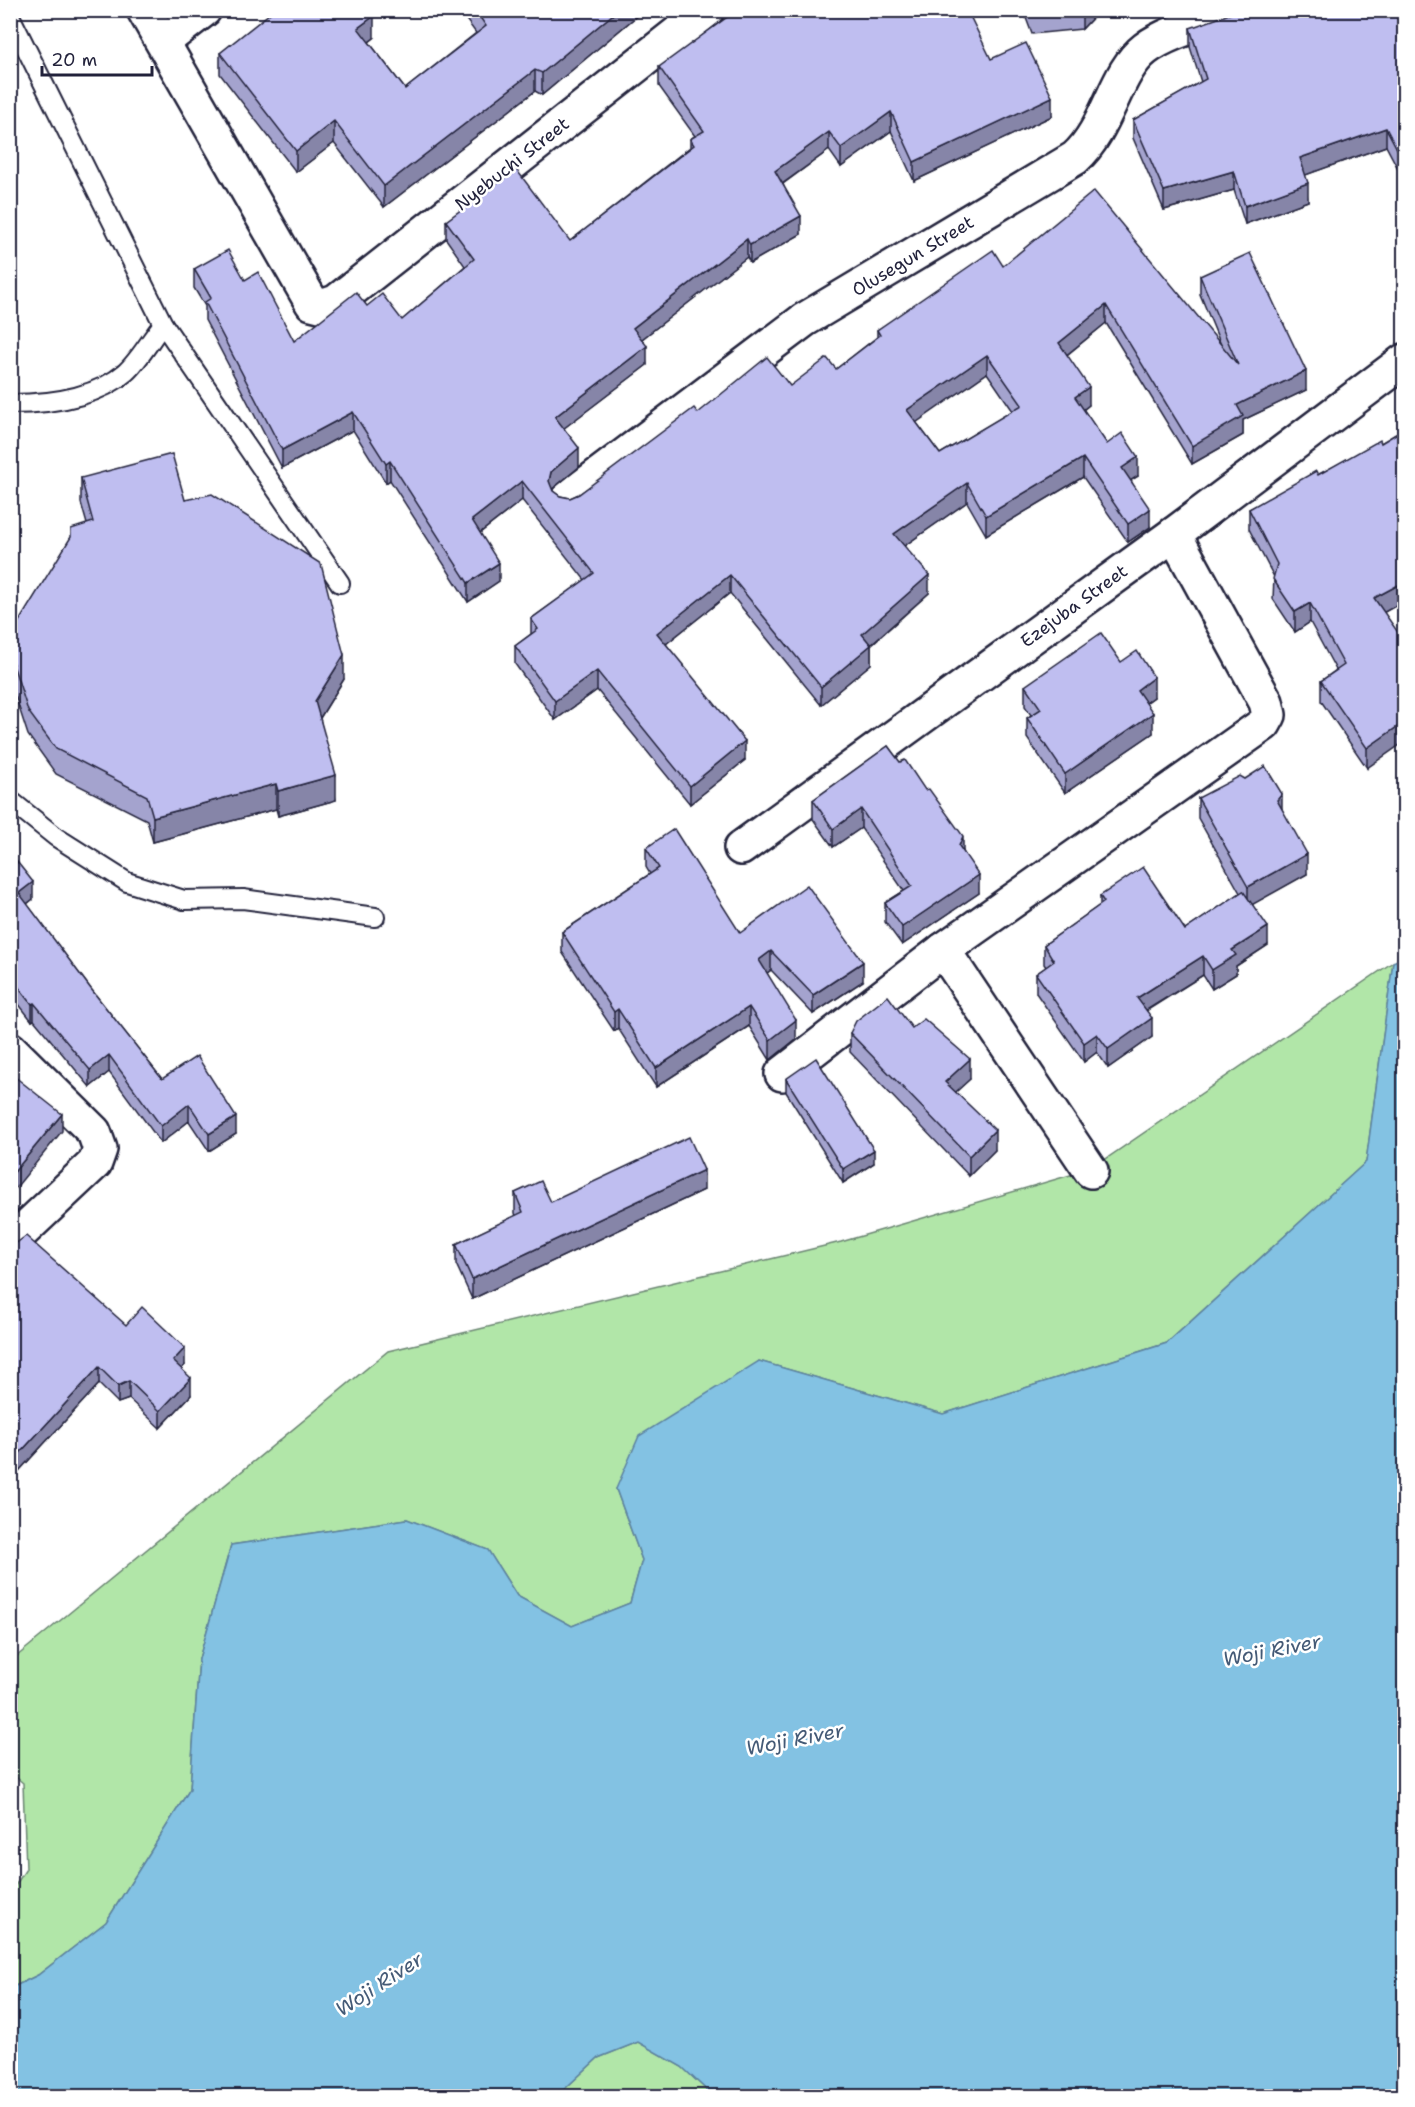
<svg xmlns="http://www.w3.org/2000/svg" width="1415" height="2107" font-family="'Shantell Sans',sans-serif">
<rect width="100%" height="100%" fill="#fff"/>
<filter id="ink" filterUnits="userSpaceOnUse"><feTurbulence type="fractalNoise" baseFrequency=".0167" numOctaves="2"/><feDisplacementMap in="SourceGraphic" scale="12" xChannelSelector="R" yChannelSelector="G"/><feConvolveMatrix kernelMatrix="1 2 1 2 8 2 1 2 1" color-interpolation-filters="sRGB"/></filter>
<g filter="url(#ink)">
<g fill="#b1e6a8" stroke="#6a8472" stroke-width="1.5">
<polygon points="1393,962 1366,1162 1167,1343 943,1414 759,1361 616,1489 642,1560 630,1603 572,1626 517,1596 488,1550 407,1519 231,1545 199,1659 190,1789 106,1922 38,1975 11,1988 11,1892 26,1869 23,1783 11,1773 11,1661 388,1351 841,1242 1091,1169"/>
<polygon points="638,2042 682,2067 713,2096 557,2096 598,2058"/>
</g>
<polygon fill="#83c2e3" stroke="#5c82a0" stroke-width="1.5" points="1404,957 1404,2096 713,2096 682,2067 638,2042 598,2058 557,2096 11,2096 11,1988 38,1975 106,1922 190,1789 199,1659 231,1545 407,1519 488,1550 517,1596 572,1626 630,1603 642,1560 616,1489 639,1436 759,1361 943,1414 1167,1343 1366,1162 1393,962"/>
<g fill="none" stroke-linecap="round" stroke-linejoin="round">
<defs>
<g id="lane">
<polyline points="10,16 163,324 340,583"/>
<path d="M 10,404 C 49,404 95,399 126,372 C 140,359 151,339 163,324"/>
<polyline points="10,800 56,837 127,882 184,900 243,899 375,917"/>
</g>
<g id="street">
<polyline points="144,10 312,303 324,306 336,302 707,10"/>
<polyline points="164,41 204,10"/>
<path d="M 568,498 L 804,320 L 1075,158 C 1108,129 1115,72 1145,49 C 1168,31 1211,21 1239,10"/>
<polyline points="741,848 1174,534 1404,361"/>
<polyline points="943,950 1091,1171"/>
<polyline points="10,1049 94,1132 100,1149 95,1163 10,1243"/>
<polyline points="782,1074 943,950 1264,724 1269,715 1266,702 1174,534"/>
</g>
</defs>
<use href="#lane" stroke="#22223b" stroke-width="22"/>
<use href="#street" stroke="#22223b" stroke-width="38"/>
<use href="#lane" stroke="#fff" stroke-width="18"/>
<use href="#street" stroke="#fff" stroke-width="33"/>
</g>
<g fill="#a4a3ce" stroke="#22223b" stroke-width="1.5" fill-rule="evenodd">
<polygon points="459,10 644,10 542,95 535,91 384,207 334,143 296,172 220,74 220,53 374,38 369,42 405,89 476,33"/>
<polygon points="1023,10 1100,10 1082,29 1032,34"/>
<polygon points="1404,10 1404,180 1386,146 1305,175 1308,201 1245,224 1234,190 1164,210 1133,138 1133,120 1201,82 1190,47 1190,28"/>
<path d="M 991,59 L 1052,116 L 914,181 L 891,131 L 841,167 L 829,150 L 783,184 L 801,234 L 750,263 L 747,257 L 642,339 L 647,365 L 564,428 L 579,467 L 553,489 L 553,491 L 560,496 L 570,498 L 579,494 L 698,413 L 790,386 L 836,369 L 877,337 L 877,330 L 1003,266 L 1221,345 L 1200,294 L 1200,276 L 1306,390 L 1243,420 L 1243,435 L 1192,464 L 1106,323 L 1067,355 L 1089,405 L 1083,410 L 1107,444 L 1138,476 L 1131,480 L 1150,527 L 1128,542 L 1083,477 L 986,535 L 967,502 L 904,546 L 929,593 L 871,645 L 871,664 L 821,705 L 730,593 L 666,644 L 745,760 L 690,804 L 597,690 L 555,720 L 515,664 L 515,646 L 531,634 L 531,619 L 585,580 L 522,500 L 480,533 L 499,581 L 468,602 L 390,480 L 386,483 L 353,430 L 282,468 L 205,320 L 205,306 L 194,288 L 194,269 L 245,280 L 294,341 L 367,306 L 402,320 L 465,266 L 446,239 L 446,221 L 570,241 L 690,147 L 690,139 L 695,136 L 659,86 L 659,67 ZM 987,373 L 1013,411 L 940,454 L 916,422 Z"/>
<polygon points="1404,429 1404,601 1384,612 1367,768 1321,701 1321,681 1336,670 1310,622 1295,632 1273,599 1274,577 1249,529 1249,509 1381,443"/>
<polygon points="81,478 185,500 344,679 320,718 336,800 278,816 276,809 153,842 147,820 56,774 28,735 10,680 10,636 87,524 81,503"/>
<polygon points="1121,662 1154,697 1146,703 1153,733 1065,793 1027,738 1027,718 1031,715 1025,706 1025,686"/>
<polygon points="888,746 963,851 979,893 902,945 885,922 885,903 904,891 861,828 833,847 813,819 813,800"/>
<polygon points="1198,798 1282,809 1307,874 1252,904 1268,945 1236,966 1236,974 1212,989 1203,975 1146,1011 1152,1037 1108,1068 1097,1052 1084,1062 1036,993 1036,974 1046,967 1044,964 1044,945 1100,905 1100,896 1185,930 1240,893 1198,818"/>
<polygon points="646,848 740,933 863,981 813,1014 771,970 767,973 796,1039 770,1060 749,1026 656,1087 618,1028 614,1031 562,952 562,932 650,874 646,867"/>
<polygon points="10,853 33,899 27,904 91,989 162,1079 236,1134 209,1151 189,1121 161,1143 109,1072 90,1087 34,1020 32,1021 10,993"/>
<polygon points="912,1028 970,1079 955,1092 995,1150 969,1176 850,1052 850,1033"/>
<polygon points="786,1079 874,1163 843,1183 786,1092"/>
<polygon points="704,1190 472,1299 456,1264 456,1244 516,1216 515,1213 515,1193 551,1202"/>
<polygon points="10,1244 126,1325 185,1365 181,1369 191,1395 160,1428 129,1399 118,1403 99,1384 17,1473 10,1467"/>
</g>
<g fill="#8685a8" stroke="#22223b" stroke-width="1.5">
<polygon points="618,10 644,10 542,95 542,73"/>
<polygon points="1082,10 1100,10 1082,29"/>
<polygon points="374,16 374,38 358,50 358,28"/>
<polygon points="535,70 535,91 384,207 384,186"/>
<polygon points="1052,97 1052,116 914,181 914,162"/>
<polygon points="891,112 891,131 841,167 841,148"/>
<polygon points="334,121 334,143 296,172 296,151"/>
<polygon points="1386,128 1386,146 1300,177 1300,158"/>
<polygon points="829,132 829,150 775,189 775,171"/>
<polygon points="1234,171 1234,190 1164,210 1164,191"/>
<polygon points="1308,183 1308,201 1245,224 1245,206"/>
<polygon points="801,216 801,234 750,263 750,245"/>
<polygon points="747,239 747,257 633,346 633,328"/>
<polygon points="1106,305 1106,323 1059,361 1059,343"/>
<polygon points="647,346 647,365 555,435 555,417"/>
<polygon points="987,355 987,373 907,429 907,410"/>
<polygon points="1306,371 1306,390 1243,420 1243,435 1192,464 1192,446 1237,405"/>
<polygon points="1089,387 1089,405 1075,416 1075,397"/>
<polygon points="353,412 353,430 282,468 282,450"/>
<polygon points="579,448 579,467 551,490 549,481 551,472"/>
<polygon points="1138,457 1138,476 1122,486 1122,468"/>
<polygon points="1083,458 1083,477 986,535 986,516"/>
<polygon points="390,461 390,480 386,483 386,464"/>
<polygon points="522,481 522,500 472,539 472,520"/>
<polygon points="967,483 967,502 894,553 894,534"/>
<polygon points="1150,509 1150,527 1128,542 1128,524"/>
<polygon points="499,563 499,581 468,602 468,583"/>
<polygon points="730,575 730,593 657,651 657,633"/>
<polygon points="929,575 929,593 862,652 862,634"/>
<polygon points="1404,582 1404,601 1374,618 1374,598"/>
<polygon points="1310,603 1310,622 1295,632 1295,612"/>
<polygon points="871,645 871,664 821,705 821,687"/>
<polygon points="344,655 344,679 315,726 315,701"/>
<polygon points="597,671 597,690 555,720 555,701"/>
<polygon points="1154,677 1154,697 1137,709 1137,690"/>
<polygon points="1153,713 1153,733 1065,793 1065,774"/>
<polygon points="1404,722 1404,742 1367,768 1367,748"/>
<polygon points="745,741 745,760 690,804 690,786"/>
<polygon points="336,775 336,800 278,816 278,791"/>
<polygon points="276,784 276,809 153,842 153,817"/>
<polygon points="1282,794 1282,813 1277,800"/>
<polygon points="861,809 861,828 833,847 833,829"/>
<polygon points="963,836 963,855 959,846"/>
<polygon points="1307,854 1307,874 1248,907 1248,887"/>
<polygon points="979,875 979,893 902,945 902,927"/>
<polygon points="33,882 33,899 19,910 19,893"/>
<polygon points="1268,927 1268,945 1236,966 1236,974 1212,989 1212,970 1232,950"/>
<polygon points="771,951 771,970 759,979 759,960"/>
<polygon points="1203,956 1203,975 1137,1016 1137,998"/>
<polygon points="863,962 863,981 813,1014 813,995"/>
<polygon points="34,1003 34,1020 32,1021 32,1004"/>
<polygon points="749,1007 749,1026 656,1087 656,1068"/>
<polygon points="618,1009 618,1028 614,1031 614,1012"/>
<polygon points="1152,1018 1152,1037 1108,1068 1108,1049"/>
<polygon points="796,1020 796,1039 770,1060 770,1040"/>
<polygon points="1097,1034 1097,1052 1084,1062 1084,1043"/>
<polygon points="109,1055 109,1072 90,1087 90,1070"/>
<polygon points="970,1059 970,1079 945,1102 945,1082"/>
<polygon points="189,1104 189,1121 161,1143 161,1126"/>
<polygon points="62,1114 62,1131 10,1195 10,1177"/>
<polygon points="236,1117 236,1134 209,1151 209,1134"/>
<polygon points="995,1130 995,1150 969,1176 969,1156"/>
<polygon points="874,1150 874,1163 843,1183 843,1169"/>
<polygon points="704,1170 704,1190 472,1299 472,1279"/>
<polygon points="185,1348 185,1365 173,1378 173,1361"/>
<polygon points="99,1367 99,1384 17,1473 17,1456"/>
<polygon points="191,1378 191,1395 160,1428 160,1411"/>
<polygon points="129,1381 129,1399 118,1403 118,1386"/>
</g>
<g fill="#bfbef0" stroke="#22223b" stroke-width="1.5" fill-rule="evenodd">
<polygon points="274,10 370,10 374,16 358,28 405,89 486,26 475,10 618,10 542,73 535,70 384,186 334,121 296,151 220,53"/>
<path d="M 737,10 L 967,10 L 991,59 L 1026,43 L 1052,97 L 914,162 L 891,112 L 841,148 L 829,132 L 775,171 L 801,216 L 750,245 L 747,239 L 633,328 L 647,346 L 555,417 L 579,448 L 551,472 L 549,481 L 553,491 L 560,496 L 570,498 L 579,494 L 694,408 L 698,413 L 767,357 L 790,386 L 827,358 L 836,369 L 880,335 L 877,330 L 993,250 L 1003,266 L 1094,191 L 1238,365 L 1200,276 L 1250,253 L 1306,371 L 1237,405 L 1243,416 L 1192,446 L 1106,305 L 1059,343 L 1089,387 L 1075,397 L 1107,444 L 1122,433 L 1138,457 L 1122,468 L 1150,509 L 1128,524 L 1083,458 L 986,516 L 967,483 L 894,534 L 929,575 L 862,634 L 871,645 L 821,687 L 730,575 L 657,633 L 745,741 L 690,786 L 597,671 L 555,701 L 515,646 L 538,629 L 531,619 L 594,573 L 522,481 L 472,520 L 499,563 L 468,583 L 390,461 L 386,464 L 353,412 L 282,450 L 205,302 L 211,298 L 194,269 L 228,250 L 245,280 L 258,272 L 294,341 L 356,292 L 367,306 L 382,294 L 402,320 L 474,259 L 446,221 L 516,169 L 570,241 L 694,145 L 690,139 L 704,131 L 659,67 ZM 987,355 L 1022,405 L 940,454 L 907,410 Z"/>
<polygon points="1030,10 1078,10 1032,16"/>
<polygon points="1241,10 1404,10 1404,162 1386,128 1300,158 1308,183 1245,206 1234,171 1164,191 1133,120 1206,79 1190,28"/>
<polygon points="1404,429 1404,582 1374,598 1404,641 1404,722 1367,748 1321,681 1344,665 1310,603 1295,612 1273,579 1277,564 1249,509 1316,471 1318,475 1380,440 1381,443"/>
<polygon points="172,454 185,500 212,494 321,564 344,655 315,701 336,775 278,791 276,784 153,817 147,796 56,749 28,711 10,655 10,636 71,537 71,529 93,522 81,478"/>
<polygon points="1101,633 1121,662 1137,651 1154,677 1137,690 1153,713 1065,774 1027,718 1041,709 1025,686"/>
<polygon points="888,746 900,762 905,760 925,790 929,789 963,836 959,846 979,875 902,927 885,903 912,886 861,809 833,829 813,800"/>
<polygon points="1265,766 1282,794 1277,800 1307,854 1248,887 1198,798 1240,776 1245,779"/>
<polygon points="674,829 740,933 807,885 863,962 813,995 771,951 759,960 796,1020 770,1040 749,1007 656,1068 618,1009 614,1012 562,932 659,868 646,848"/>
<polygon points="10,853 33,882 19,893 91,989 162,1079 197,1056 236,1117 209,1134 189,1104 161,1126 109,1055 90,1070 34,1003 32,1004 10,976"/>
<polygon points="1143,867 1185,930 1243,891 1268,927 1232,950 1236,955 1212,970 1203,956 1137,998 1152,1018 1108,1049 1097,1034 1084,1043 1036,974 1054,961 1044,945 1104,902 1100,896"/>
<polygon points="888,996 912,1028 924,1019 970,1059 945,1082 995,1130 969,1156 850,1033 856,1021"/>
<polygon points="816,1058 874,1150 843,1169 786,1079"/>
<polygon points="10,1073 62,1114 10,1177"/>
<polygon points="689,1137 704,1170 472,1279 456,1244 523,1212 515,1193 541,1181 551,1202"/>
<polygon points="26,1236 126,1325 142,1307 185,1348 173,1361 191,1378 160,1411 129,1381 118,1386 99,1367 17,1456 10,1450 10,1244 15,1244"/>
</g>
</g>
<g text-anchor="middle" stroke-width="5" stroke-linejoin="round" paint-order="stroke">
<g font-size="18" fill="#22223b" stroke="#fff">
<text transform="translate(512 164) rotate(-38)" y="6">Nyebuchi Street</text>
<text transform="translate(913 256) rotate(-31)" y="6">Olusegun Street</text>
<text transform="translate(1074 606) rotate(-36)" y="6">Ezejuba Street</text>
</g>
<g font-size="20" font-style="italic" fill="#445a76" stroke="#fff">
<text transform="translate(1272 1650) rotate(-11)" y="7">Woji River</text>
<text transform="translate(795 1739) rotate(-11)" y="7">Woji River</text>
<text transform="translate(379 1984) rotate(-33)" y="7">Woji River</text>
</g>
</g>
<rect width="1415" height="2107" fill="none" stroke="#fff" stroke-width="36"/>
<rect x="18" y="18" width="1379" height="2071" fill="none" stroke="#22223b" stroke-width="2" filter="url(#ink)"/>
<path d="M42 66v9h110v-9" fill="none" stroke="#22223b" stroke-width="3"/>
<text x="51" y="66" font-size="18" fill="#22223b" stroke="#ffffff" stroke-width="4.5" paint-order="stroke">20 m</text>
</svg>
